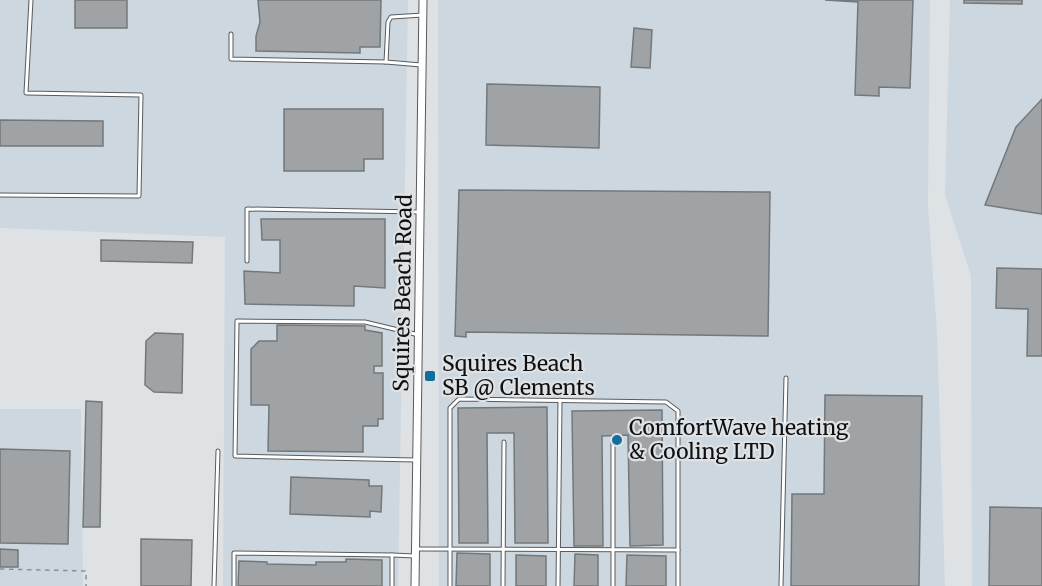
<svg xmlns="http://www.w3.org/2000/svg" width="1042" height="586" font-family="Merriweather,serif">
<rect width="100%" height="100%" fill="#dee2e5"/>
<g fill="#cdd7df">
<polygon points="0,0 408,0 398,586 223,586 225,237 0,228"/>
<polygon points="438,0 930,0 928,205 937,333 945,586 439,586"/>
<polygon points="950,0 1042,0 1042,586 972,586 971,276 945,195"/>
<polygon points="0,409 81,409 83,586 0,586"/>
</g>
<g fill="#a0a3a6" stroke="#74787a" stroke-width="1.5">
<rect x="75" y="0" width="52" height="28"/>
<polygon points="258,0 381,0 380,47 360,47 360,53 256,51 256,36 260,22"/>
<polygon points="825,0 913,0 910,88 879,87 879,96 855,95 858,2"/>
<polygon points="964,0 1022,0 1022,4 964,3"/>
<polygon points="634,28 652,30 650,68 631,67"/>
<polygon points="487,84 600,87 599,148 486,145"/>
<polygon points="1042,99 1042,214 985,205 1016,127"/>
<polygon points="284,109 383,109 383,159 364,159 364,171 284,171"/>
<polygon points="0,120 103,121 103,146 0,146"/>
<polygon points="459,190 770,192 768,336 466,332 466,337 455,336"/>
<polygon points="261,219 385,219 385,288 354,286 354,306 245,304 244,271 280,273 280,240 262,240"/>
<polygon points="101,240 193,242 192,263 101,261"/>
<polygon points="997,268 1042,269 1042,356 1027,356 1028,309 996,308"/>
<polygon points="277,325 365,326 365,330 382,333 382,366 374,366 374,373 383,373 383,419 378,419 378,426 363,426 363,452 268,451 269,405 251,405 251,349 259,341 277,341"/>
<polygon points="155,333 183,334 182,393 154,392 145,385 146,341"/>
<polygon points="825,395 922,396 919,586 791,586 792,494 824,494"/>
<polygon points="86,401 102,402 100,527 83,527"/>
<polygon points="547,407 548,543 515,543 514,433 487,433 488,543 459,543 458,408"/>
<polygon points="662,410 663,545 630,546 628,435 602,436 603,546 574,546 572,411"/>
<polygon points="0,449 70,451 68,544 0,543"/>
<polygon points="291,477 369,480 369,486 382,486 381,512 370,511 370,517 290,514"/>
<polygon points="990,507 1042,508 1042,586 989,586"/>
<polygon points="141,539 192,540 191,586 141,586"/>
<polygon points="0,549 18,550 18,567 0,567"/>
<polygon points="457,553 490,554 490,586 456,586"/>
<polygon points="575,554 598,555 598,586 574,586"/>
<polygon points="516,555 546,556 546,586 516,586"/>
<polygon points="627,555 666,556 666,586 626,586"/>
<polygon points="346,559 382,560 382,586 238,586 239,561 267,562 267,564 316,565 316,562 346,562"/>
</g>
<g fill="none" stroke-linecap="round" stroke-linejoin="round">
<defs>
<g id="service">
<polyline points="231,34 231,59 386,62 421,65"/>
<polyline points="386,62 388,22 391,17 423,15"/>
<polyline points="0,195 139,196 141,95 26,93 31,0"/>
<polyline points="247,261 247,209 419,212"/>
<polyline points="613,443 613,586"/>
<polyline points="415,460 235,456 237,321 365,322 419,335"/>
<polyline points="416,549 678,550"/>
<polyline points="392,555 415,556"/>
<polyline points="214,586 218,451"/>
<polyline points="234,586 234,553 392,555 392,586"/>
<polyline points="450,586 450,408 459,399 666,402 678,411 678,586"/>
<polyline points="503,586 504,442"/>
<polyline points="558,586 560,400"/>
<polyline points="781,586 786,378"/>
</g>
<polyline id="minor" points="415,586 423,0"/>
</defs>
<use href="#service" stroke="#585b5d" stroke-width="5"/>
<use href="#minor" stroke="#585b5d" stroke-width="9"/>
<polyline stroke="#8d9092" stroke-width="1.5" stroke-dasharray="4.5 4.5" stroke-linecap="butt" points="0,569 86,571 86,586"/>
<use href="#service" stroke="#fff" stroke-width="3"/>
<use href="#minor" stroke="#fff" stroke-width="7"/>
</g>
<g fill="#116f9d" stroke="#dee2e5" stroke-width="2">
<rect x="424" y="370" width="12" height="12" rx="3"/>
<circle cx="617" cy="440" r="6"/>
</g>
<g text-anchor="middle" stroke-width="4.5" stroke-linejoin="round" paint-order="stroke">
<g font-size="21" fill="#0e0f10" stroke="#dee2e5">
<text transform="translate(403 293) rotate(-89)" y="7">Squires Beach Road</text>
</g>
<g font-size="21" fill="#0e0f10" stroke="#dee2e5" text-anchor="start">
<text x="442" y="371">Squires Beach<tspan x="442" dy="24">SB @ Clements</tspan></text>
<text x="629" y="435">ComfortWave heating<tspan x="629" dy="24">&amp; Cooling LTD</tspan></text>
</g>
</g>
</svg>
